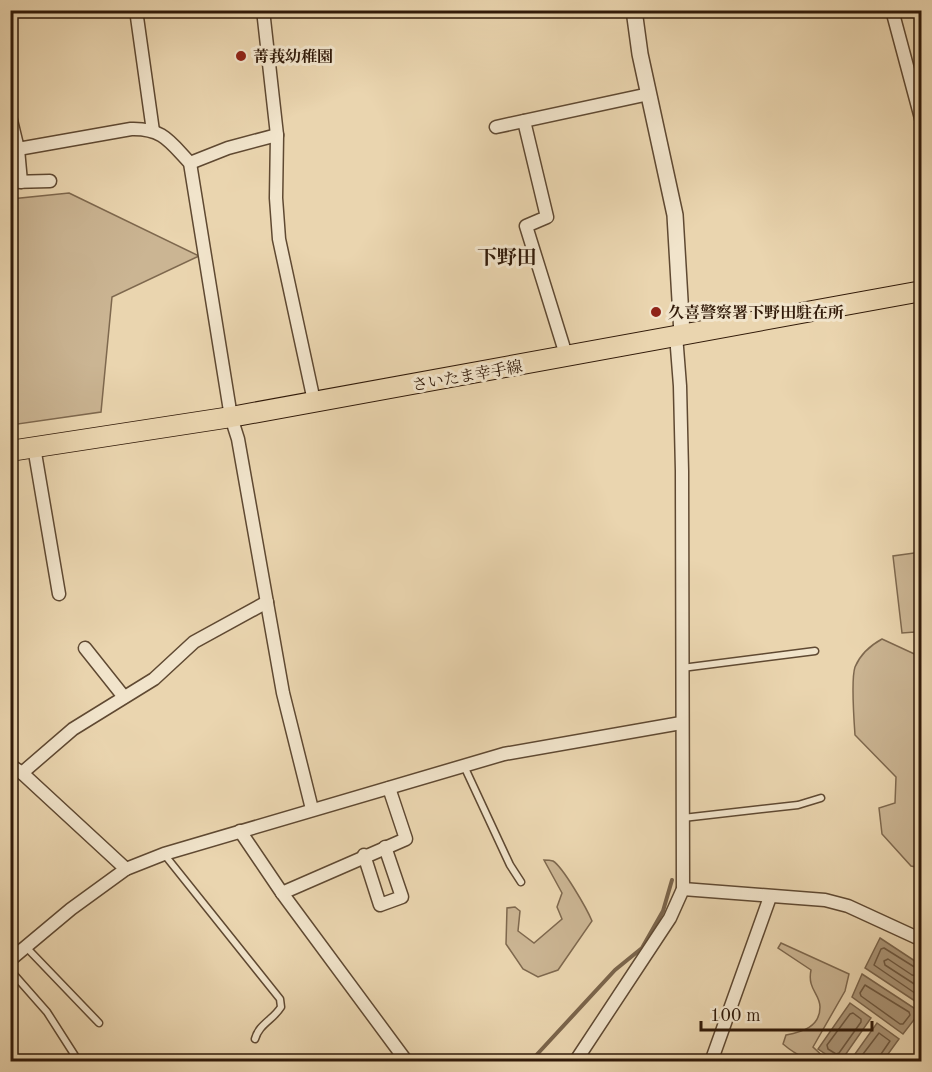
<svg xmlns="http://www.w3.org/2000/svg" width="932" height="1072" font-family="'Old Standard TT','Noto Serif JP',serif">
<rect width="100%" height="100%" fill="#ead5af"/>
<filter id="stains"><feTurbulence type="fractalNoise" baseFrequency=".00333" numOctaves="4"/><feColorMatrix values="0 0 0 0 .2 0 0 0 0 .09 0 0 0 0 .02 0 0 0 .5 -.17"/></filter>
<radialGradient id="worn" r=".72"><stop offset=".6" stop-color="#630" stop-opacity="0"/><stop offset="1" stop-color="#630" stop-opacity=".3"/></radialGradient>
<g fill="#cbb593" stroke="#7e684e" stroke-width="1.5">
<polygon points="69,193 199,256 112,297 101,412 11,425 11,199"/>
<polygon points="921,552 921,639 916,640 915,632 902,633 893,556"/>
<path d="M 882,639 L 921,657 L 921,868 L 911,866 L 882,834 L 879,808 L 895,803 L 896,777 L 855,735 C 854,721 851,679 855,667 C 860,655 871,645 882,639 Z"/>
<path d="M 544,860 C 547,860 550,860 553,861 C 563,867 587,909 592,921 L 558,970 L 538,977 L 523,969 L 506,944 L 507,908 L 515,907 L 520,911 L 518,931 L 534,943 L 562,919 L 557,907 L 562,893 Z"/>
<path d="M 781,943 L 849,974 L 845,991 L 813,1047 L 828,1061 C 810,1062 797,1056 783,1044 L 786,1035 C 802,1032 820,1027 820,1007 C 820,994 807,989 811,970 L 778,948 Z"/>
</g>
<g fill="#ab9577" stroke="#7a644b" stroke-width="1.5">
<polygon points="880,938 921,965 921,1005 865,968"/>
<polygon points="862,974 920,1012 903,1034 852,997"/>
<polygon points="850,1003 871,1018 841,1061 836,1061 818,1049"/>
<polygon points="877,1023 899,1039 883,1061 850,1061"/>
</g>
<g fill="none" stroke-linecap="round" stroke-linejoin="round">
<g stroke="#6e5840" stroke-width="1.5">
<polyline points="922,969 916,968 884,948 881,949 874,965 922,998"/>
<polyline points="922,977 912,975 888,959 884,961 885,965 922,989"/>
<polygon points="865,985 909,1012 910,1015 903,1024 900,1024 861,996 860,993"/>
<polygon points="853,1013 861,1019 861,1022 839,1053 836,1054 828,1049 827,1045 850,1014"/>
<polyline points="857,1062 879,1033 890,1041 879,1057 879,1062"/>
</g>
<polyline stroke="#7a644b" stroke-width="4" points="530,1062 615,970 642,948 663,911 672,880"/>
<defs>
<g id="service">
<polyline points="682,668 815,651"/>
<polyline points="464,766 510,865 521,882"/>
<polyline points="683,818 798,805 821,798"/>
<path d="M 164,854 L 280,999 L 281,1007 C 273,1020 259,1024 255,1039"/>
<polyline points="26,947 99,1023"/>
<polyline points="10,970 47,1012 79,1062"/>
</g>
<g id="minor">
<polyline points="136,10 153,131"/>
<polyline points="263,10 277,135 276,198 279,239 314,401"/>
<polyline points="892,10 922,122"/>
<path d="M 10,116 L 18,149 L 131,129 C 163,128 170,142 190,163 L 231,417 L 238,439 L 283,693 L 312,809"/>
<polyline points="524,121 547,217 526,226 567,358"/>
<polyline points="496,127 649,94"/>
<polyline points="18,149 21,182"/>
<polyline points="190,163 228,148 277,135"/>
<polyline points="10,182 50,181"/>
<polyline points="34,447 59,594"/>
<polyline points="85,648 124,697"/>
<polyline points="10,765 22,773 126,869"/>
<polyline points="22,773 73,729 154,679 194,642 267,602"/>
<polyline points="240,831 282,893 407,1062"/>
<polyline points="364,855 380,905 402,897 385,847"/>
<polyline points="683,889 825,900 848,906 922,940"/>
<polyline points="282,893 406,839 389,788"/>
<polyline points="10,960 71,909 126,869 164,854 504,754 681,723"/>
<polyline points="575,1062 670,918 683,889 682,471 680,386 676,335"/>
<polyline points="711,1062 770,897"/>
</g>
<polyline id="tertiary" points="634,10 640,54 675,215 682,334"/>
<polyline id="primary" points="10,451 231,417 922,291"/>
</defs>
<use href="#service" stroke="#5f4932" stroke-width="9"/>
<use href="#minor" stroke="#5f4932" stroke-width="15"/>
<use href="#tertiary" stroke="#5f4932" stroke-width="18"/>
<use href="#primary" stroke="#311a09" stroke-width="22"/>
<use href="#service" stroke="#f1e4cb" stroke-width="6"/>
<use href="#minor" stroke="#f1e4cb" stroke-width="12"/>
<use href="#tertiary" stroke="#f1e4cb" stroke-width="15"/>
<use href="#primary" stroke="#ead5af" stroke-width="20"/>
</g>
<g fill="#8f2418" stroke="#f1e4cb" stroke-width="2">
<circle cx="241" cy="56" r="6"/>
<circle cx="656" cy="312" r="6"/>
</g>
<g text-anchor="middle" stroke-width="6" stroke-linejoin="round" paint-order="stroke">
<g font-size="16" font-weight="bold" fill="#311a09" stroke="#f1e4cb" text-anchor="start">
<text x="253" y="62">菁莪幼稚園</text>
<text x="668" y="318">久喜警察署下野田駐在所</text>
</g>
<g font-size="16" fill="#311a09" stroke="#f1e4cb">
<text transform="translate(467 375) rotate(-10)" y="6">さいたま幸手線</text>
</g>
<g font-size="20" font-weight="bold" fill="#311a09" stroke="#f1e4cb">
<text x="507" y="264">下野田</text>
</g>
</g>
<rect width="932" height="1072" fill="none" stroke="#ead5af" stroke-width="36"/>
<rect x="12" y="12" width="908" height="1048" fill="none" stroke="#311a09" stroke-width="3"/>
<rect x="18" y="18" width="896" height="1036" fill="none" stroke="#311a09" stroke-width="1.5"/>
<path d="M701 1021v9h171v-9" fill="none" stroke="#311a09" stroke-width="3"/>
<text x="710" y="1021" font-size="18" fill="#311a09" stroke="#f1e4cb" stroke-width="4.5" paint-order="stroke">100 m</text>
<rect width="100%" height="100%" filter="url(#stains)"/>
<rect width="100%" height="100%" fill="url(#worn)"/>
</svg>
